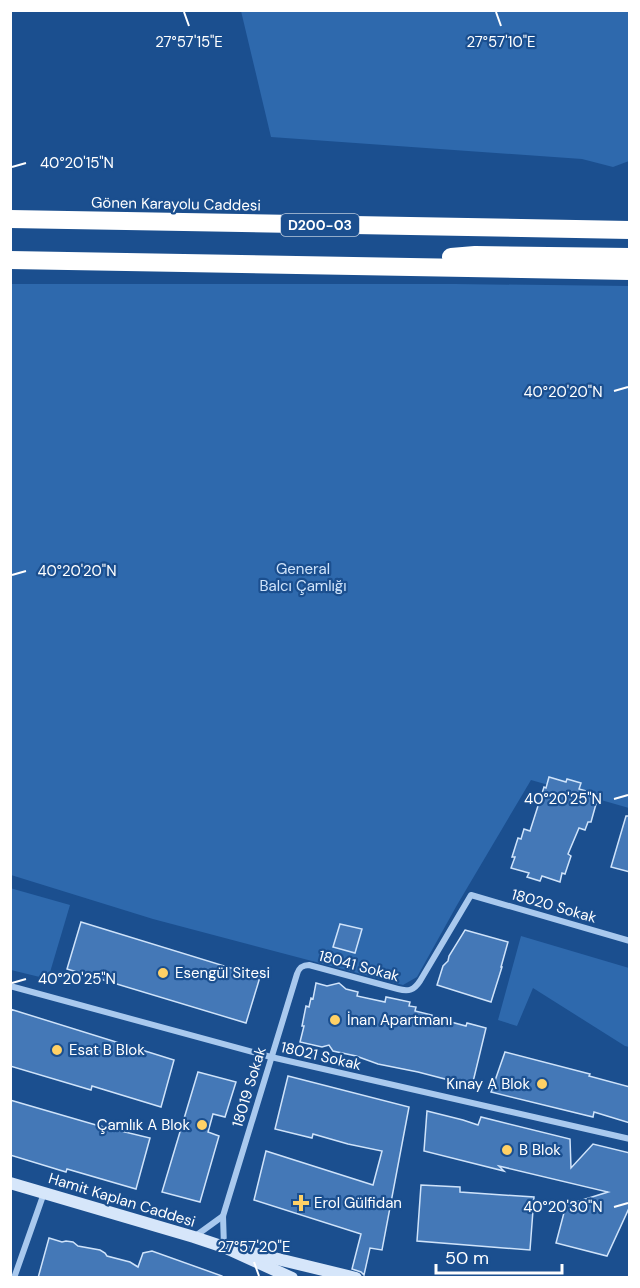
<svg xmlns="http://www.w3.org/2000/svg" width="640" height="1288" font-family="'DM Sans',sans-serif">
<rect width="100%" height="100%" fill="#1b4f8f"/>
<g fill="#2e69ad">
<polygon points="241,11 629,11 629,161 613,167 582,159 271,137"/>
<polygon points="11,284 454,284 629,286 629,808 531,780 457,905 417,977 403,985 153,919 11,875"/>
<polygon points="10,888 70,905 48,979 11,970"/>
<polygon points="521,936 629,968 629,1047 625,1046 533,988 517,1026 498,1020"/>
</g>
<g fill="#4478b7" stroke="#cfe3fa" stroke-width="1.5">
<polygon points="549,777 566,782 567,779 581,783 579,789 597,794 594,804 596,804 591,822 588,822 585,830 579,828 568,854 571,856 565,874 562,873 560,882 542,876 540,881 527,877 529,873 511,868 515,857 512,857 518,838 521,839 524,829 530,831 544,787 546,788"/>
<polygon points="626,816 630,816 630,872 611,867"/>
<polygon points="81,922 260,977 246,1023 67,969"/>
<polygon points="340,924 362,929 355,953 333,947"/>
<polygon points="465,930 508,942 501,967 502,967 491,1002 437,985 443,966 448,961 449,956"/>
<polygon points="316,983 327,986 339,983 346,989 358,992 357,996 385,1002 386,997 410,1002 409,1006 416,1007 415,1011 432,1015 432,1017 466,1026 467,1023 486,1028 472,1086 418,1072 378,1064 356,1056 333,1051 329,1045 322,1047 300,1042 304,1026 302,1026 306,1006 309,1007 311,998 313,999"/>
<polygon points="10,1009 174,1060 161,1107 92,1086 91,1090 10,1066"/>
<polygon points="505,1052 590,1074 589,1076 630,1087 630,1123 594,1112 593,1117 491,1092"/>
<polygon points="198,1072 236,1082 225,1117 213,1114 208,1132 219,1136 200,1202 162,1192"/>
<polygon points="288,1076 409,1107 382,1250 370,1248 364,1275 361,1272 352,1269 361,1234 254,1200 266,1151 373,1185 382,1151 348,1144 313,1134 312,1138 275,1129"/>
<polygon points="10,1100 96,1125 150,1138 136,1189 67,1169 66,1172 10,1155"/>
<polygon points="427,1111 463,1120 478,1125 481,1117 570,1139 571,1168 593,1144 630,1153 630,1206 607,1256 556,1243 566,1205 608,1192 499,1166 504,1171 424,1151"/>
<polygon points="421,1185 460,1187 460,1192 534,1197 530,1250 417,1241"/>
<polygon points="49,1238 62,1242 66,1241 73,1242 78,1246 100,1250 105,1253 107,1256 130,1262 138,1267 143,1253 152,1251 222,1276 222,1278 38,1278"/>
</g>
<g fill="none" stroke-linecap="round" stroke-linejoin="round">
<g stroke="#a9c9ee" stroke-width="6">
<polyline points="10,986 271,1057 630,1139"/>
<polyline points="194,1237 223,1216"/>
<path d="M 224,1247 L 223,1216 L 297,974 C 299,968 302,965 309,965 L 398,989 C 409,992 414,990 420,981 L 471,895 L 630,941"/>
<polyline points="14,1278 44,1193"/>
</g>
<g stroke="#d6e6fa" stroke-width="12">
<polyline points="10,1183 194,1237 224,1247 292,1278"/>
<polyline points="249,1252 356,1278"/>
</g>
<g stroke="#fff" stroke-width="18">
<polyline points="10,219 630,230"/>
<polyline points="451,257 475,255 630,257"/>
<polyline points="10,260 630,271"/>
</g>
</g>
<path fill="none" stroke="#fff" stroke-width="2" d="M 184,12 L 189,26M 496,12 L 501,26M 12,167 L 26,163M 614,391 L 628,387M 12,575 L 26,571M 614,799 L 628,795M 12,983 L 26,979M 614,1207 L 628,1203M 254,1262 L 259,1276"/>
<g fill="#ffd166" stroke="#1b4f8f" stroke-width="2">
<circle cx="163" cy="973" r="6"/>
<circle cx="335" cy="1020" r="6"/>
<circle cx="57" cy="1050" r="6"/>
<circle cx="542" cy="1084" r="6"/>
<circle cx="202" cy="1125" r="6"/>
<circle cx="507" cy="1150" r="6"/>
<path d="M298 1194h6v6h6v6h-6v6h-6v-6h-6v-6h6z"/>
</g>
<g text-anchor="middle" stroke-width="4.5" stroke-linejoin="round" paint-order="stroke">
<rect fill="#1b4f8f" stroke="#bbcadd" stroke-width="1.5" x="281" y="214" width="78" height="22" rx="4.5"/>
<g font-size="14" font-weight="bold" fill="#fff">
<text x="320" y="230">D200-03</text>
</g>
<g font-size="15" fill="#fff" stroke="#1b4f8f">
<text transform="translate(176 204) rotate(1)" y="5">Gönen Karayolu Caddesi</text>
<text transform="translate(554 906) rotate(16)" y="5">18020 Sokak</text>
<text transform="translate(359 966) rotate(15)" y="5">18041 Sokak</text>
<text transform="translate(321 1056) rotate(13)" y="5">18021 Sokak</text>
<text transform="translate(249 1087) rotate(-73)" y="5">18019 Sokak</text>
<text transform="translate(122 1200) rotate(17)" y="5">Hamit Kaplan Caddesi</text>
</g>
<g font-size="15" fill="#cfe3fa" stroke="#1b4f8f">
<text x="303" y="574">General<tspan x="303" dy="17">Balcı Çamlığı</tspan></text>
</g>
<g font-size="15" fill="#fff" stroke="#1b4f8f" text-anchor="start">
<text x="175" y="978">Esengül Sitesi</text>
<text x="347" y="1025">İnan Apartmanı</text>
<text x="69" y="1055">Esat B Blok</text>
<text x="530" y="1089" text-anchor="end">Kınay A Blok</text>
<text x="190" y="1130" text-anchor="end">Çamlık A Blok</text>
<text x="519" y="1155">B Blok</text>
<text x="314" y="1208">Erol Gülfidan</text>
</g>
</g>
<g font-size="15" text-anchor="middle" fill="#fff" stroke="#1b4f8f" stroke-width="4.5" stroke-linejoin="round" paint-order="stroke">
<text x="189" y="47">27°57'15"E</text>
<text x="501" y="47">27°57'10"E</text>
<text x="77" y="168">40°20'15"N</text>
<text x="563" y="397">40°20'20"N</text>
<text x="77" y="576">40°20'20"N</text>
<text x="563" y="804">40°20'25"N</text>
<text x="77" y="984">40°20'25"N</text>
<text x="563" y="1212">40°20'30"N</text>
<text x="254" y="1252">27°57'20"E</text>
</g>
<rect width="640" height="1288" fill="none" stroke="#ffffff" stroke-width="24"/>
<path d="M436 1264v9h126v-9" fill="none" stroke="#ffffff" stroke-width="3"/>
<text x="445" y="1264" font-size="18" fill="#ffffff" stroke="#1b4f8f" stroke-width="4.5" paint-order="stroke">50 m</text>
</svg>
